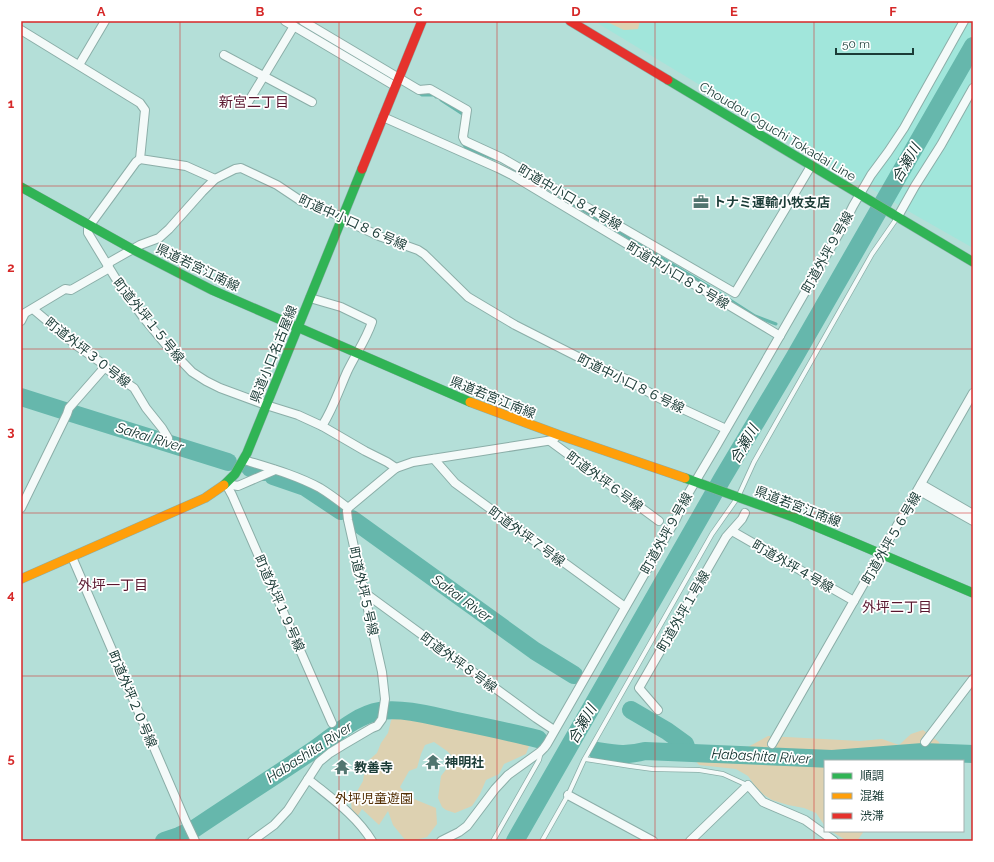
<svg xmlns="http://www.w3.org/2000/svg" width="994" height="862" font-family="Raleway,'Noto Sans JP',sans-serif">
<rect width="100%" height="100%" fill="#b4dfd8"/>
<polygon fill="#a1e6db" points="594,21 973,21 973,248 915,215"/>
<g fill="#ddd1b1">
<polygon points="605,21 640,21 638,29 624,30"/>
<polygon points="412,707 437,712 458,714 476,720 494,722 524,731 529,746 526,754 504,764 499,774 486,780 480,794 472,806 455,813 446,810 442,807 438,798 441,776 448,767 457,761 447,751 434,742 425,745 421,754 417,768 409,771 400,787 409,797 436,808 437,824 427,837 411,841 406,841 393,825 388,811 379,825 362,809 357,817 352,811 351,802 363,781 365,767 369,760 377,753 381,743 388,733 391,721 397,709"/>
<polygon points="923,730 939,742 944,761 825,761 825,826 816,813 804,808 788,805 772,800 764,795 755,786 748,776 736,769 699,765 683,746 748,747 768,736 860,741 882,739 899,745 911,734"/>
<polygon points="831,831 864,831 857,841 847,841"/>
</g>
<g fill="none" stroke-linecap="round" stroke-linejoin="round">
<g stroke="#66b7ac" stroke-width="3">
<polyline points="293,21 391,79"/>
<polyline points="417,92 422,95 434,95 436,97"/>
<polyline points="441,100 464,115"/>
<polyline points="462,142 466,148 495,159"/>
<polyline points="563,198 713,289 755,316 776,324"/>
</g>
<g stroke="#66b7ac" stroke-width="18">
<polyline points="21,397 65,411"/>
<polyline points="71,413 228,462"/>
<polyline points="250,468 264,472"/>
<polyline points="273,476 305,487 341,511"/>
<polyline points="352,519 535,651 574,675"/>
<polyline points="631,710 667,731 685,744 688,752"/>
<path d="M 597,751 C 616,754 626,756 645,751 L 832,759 L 923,752 L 973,754"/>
<path d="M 164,841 L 179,836 L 194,829 C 234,802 275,776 315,749 C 335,735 356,715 380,711 C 404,708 429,715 452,720 C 481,726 510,732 538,739"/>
<polyline points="515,841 722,479 794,358 973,46"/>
</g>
<defs>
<g id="lane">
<polyline points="585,759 630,766 652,769 699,770 723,774 747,785"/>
<polyline points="493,841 539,760 541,752"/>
<polyline points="542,841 568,795 584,760 712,534 738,497 754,462 872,254 897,218"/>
</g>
<g id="street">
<polyline points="285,21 395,86"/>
<polyline points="303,21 419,90 430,89 467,110 463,137 465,141 502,158 735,293 811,166"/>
<polyline points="21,30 140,103 145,110 140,159 186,166 215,179 235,169 241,168 277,185 301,201 335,214 351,223 379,236 418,250 424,254 468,297 515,325 588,362 628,380 659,398 726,429"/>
<polyline points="224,55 312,102"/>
<polyline points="79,65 105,21"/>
<polyline points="247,104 294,26"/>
<polyline points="383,117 498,168 512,175 780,336"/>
<polyline points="140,159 136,162 90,225 88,229 88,233 108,266 121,287 143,317 167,346 192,372 206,381 220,388 266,405 298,415 322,426 365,451 387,462 396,468"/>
<polyline points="897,218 915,186 941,145 973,88"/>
<path d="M 310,298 L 341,307 L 372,322 C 366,340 355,355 347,372 C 339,390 333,409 322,426"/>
<polyline points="33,309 77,346 103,364 108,370 134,388 146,408 162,428 168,438"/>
<polyline points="21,321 25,313 65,289 71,290 106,270 110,262 140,245 159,238 169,229 202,192 215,179"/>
<polyline points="550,441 659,521"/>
<polyline points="434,459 455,483 625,607"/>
<path d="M 244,460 C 270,468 296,475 320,488 C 330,494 339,501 348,508"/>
<polyline points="226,484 232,495 332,723"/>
<polyline points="226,484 238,486 275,470"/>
<polyline points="921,484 973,514"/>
<polyline points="918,490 973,521"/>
<polyline points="21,508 67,414 69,408 105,367"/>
<polyline points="732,531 854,601"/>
<polyline points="72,557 186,822 195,841"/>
<polyline points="365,593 536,718 554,730"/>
<polyline points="658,710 639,688 726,537 742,519 745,513"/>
<polyline points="925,742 973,679"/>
<polyline points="772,744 973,393"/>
<path d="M 308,779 C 331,798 356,815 372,841"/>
<polyline points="568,795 653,841"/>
<polyline points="252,841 274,825 288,810 319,762 330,753 343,745 372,728 377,726 382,719 385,699 382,672 348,520 347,511 348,508 396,468 413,462 553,440 557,436"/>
<polyline points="441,841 459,832 467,826 495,789 508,775 540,752 544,748 547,744 676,519 685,499 717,445 842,228 853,206 871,175 888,152 904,128 964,21"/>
<polyline points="690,841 748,785 763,802 805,820 834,841"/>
</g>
<g id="fast">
<polyline points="668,80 973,262"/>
<polyline points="21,187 132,249 212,290 470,402"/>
<polyline points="685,478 793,517 853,542 973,593"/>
<polyline points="224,485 235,474 247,453 362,169"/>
</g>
<g id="slow">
<polyline points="470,402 559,435 685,478"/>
<polyline points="21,579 205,498 224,485"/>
</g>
<g id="jam">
<polyline points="570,21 668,80"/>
<polyline points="362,169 422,21"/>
</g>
</defs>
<use href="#lane" stroke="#8baea8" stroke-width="5.5"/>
<use href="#street" stroke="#8baea8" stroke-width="10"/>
<use href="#fast" stroke="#8baea8" stroke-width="10"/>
<use href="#slow" stroke="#8baea8" stroke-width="10"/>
<use href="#jam" stroke="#8baea8" stroke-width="10"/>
<use href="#lane" stroke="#f4faf9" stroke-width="4"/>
<use href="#street" stroke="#f4faf9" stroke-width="8"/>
<use href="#fast" stroke="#30b455" stroke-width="9"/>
<use href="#slow" stroke="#ff9f0a" stroke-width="9"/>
<use href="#jam" stroke="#e5322d" stroke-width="9"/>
</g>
<path fill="none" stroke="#d62828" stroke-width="1" stroke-opacity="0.55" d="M 180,21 L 180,841M 339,21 L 339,841M 497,21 L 497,841M 655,21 L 655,841M 814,21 L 814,841M 21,186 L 973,186M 21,349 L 973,349M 21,513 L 973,513M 21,676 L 973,676"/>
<defs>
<symbol id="office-bare" viewBox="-9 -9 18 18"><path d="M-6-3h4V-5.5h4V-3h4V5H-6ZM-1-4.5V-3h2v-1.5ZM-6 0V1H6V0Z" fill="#51756f" stroke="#fff" stroke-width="2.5" paint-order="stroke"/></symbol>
<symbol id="temple-bare" viewBox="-9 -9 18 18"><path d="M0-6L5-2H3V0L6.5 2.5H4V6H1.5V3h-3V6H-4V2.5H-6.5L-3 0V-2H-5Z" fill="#51756f" stroke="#fff" stroke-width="2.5" paint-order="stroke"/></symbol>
</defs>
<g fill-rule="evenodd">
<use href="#office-bare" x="690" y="191" width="22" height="22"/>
<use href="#temple-bare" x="422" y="751" width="22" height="22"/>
<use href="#temple-bare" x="331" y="756" width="22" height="22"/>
</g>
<g text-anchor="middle" stroke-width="3.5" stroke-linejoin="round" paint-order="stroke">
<g font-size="13" fill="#1b3c37" stroke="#fff">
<text transform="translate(778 131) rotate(31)" y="5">Choudou Oguchi Tokadai Line</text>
<text transform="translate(570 197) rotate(30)" y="5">町道中小口８４号線</text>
<text transform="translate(353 222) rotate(24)" y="5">町道中小口８６号線</text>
<text transform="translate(827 252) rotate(-61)" y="5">町道外坪９号線</text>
<text transform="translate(198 267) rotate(26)" y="5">県道若宮江南線</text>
<text transform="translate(678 275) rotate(31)" y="5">町道中小口８５号線</text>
<text transform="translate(149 320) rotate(51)" y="5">町道外坪１５号線</text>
<text transform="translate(88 352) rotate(38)" y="5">町道外坪３０号線</text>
<text transform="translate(273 354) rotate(-68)" y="5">県道小口名古屋線</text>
<text transform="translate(631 383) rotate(26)" y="5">町道中小口８６号線</text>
<text transform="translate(493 397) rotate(22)" y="5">県道若宮江南線</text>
<text transform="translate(605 481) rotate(36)" y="5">町道外坪６号線</text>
<text transform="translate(798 506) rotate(21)" y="5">県道若宮江南線</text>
<text transform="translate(666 533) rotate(-61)" y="5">町道外坪９号線</text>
<text transform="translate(527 536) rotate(36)" y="5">町道外坪７号線</text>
<text transform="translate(891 538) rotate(-60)" y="5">町道外坪５６号線</text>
<text transform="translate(793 566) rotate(30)" y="5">町道外坪４号線</text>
<text transform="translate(364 591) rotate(77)" y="5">町道外坪５号線</text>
<text transform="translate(280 603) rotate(66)" y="5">町道外坪１９号線</text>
<text transform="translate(683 611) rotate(-60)" y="5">町道外坪１号線</text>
<text transform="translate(459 662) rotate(36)" y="5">町道外坪８号線</text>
<text transform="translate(133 699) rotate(67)" y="5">町道外坪２０号線</text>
</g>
<g font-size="13" font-weight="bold" fill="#1b3c37" stroke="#fff" text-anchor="start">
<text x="713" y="207">トナミ運輸小牧支店</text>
<text x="445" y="767">神明社</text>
<text x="354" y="772">教善寺</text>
</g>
<g font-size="13" fill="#532f05" stroke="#fff">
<text x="374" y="803">外坪児童遊園</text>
</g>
<g font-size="14" fill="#59162e" stroke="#fff">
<text x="254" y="107">新宮二丁目</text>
<text x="113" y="590">外坪一丁目</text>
<text x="897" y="612">外坪二丁目</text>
</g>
<g font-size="14" font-style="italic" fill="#112f2b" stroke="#fff">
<text transform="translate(906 163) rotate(-60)" y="5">合瀬川</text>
<text transform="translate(150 437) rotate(17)" y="5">Sakai River</text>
<text transform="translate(744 444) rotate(-60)" y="5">合瀬川</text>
<text transform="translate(462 598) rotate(36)" y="5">Sakai River</text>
<text transform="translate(582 724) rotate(-60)" y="5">合瀬川</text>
<text transform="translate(309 752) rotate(-33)" y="5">Habashita River</text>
<text transform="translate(761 756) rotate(3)" y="5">Habashita River</text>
</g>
</g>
<rect width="994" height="862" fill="none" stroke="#ffffff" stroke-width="44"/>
<rect x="824" y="760" width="140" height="72" fill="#ffffff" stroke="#a4b1af"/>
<rect x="832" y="773" width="20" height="6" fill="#30b455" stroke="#a4b1af"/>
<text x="860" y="780" font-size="12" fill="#1b3c37">順調</text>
<rect x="832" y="793" width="20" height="6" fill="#ff9f0a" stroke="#a4b1af"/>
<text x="860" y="800" font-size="12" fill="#1b3c37">混雑</text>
<rect x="832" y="813" width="20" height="6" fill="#e5322d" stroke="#a4b1af"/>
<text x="860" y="820" font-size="12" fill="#1b3c37">渋滞</text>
<path d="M836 48v6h77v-6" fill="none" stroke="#1b3c37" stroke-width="2"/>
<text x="842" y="48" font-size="12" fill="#1b3c37" stroke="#ffffff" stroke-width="3" paint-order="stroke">50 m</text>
<rect x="22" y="22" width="950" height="818" fill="none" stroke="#d62828" stroke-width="1.5"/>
<g font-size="13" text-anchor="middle" font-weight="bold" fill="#d62828">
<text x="101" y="16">A</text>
<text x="260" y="16">B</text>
<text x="418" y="16">C</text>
<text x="576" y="16">D</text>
<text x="734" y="16">E</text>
<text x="893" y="16">F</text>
<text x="11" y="108">1</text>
<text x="11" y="272">2</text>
<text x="11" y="436">3</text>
<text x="11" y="599">4</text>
<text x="11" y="763">5</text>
</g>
</svg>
